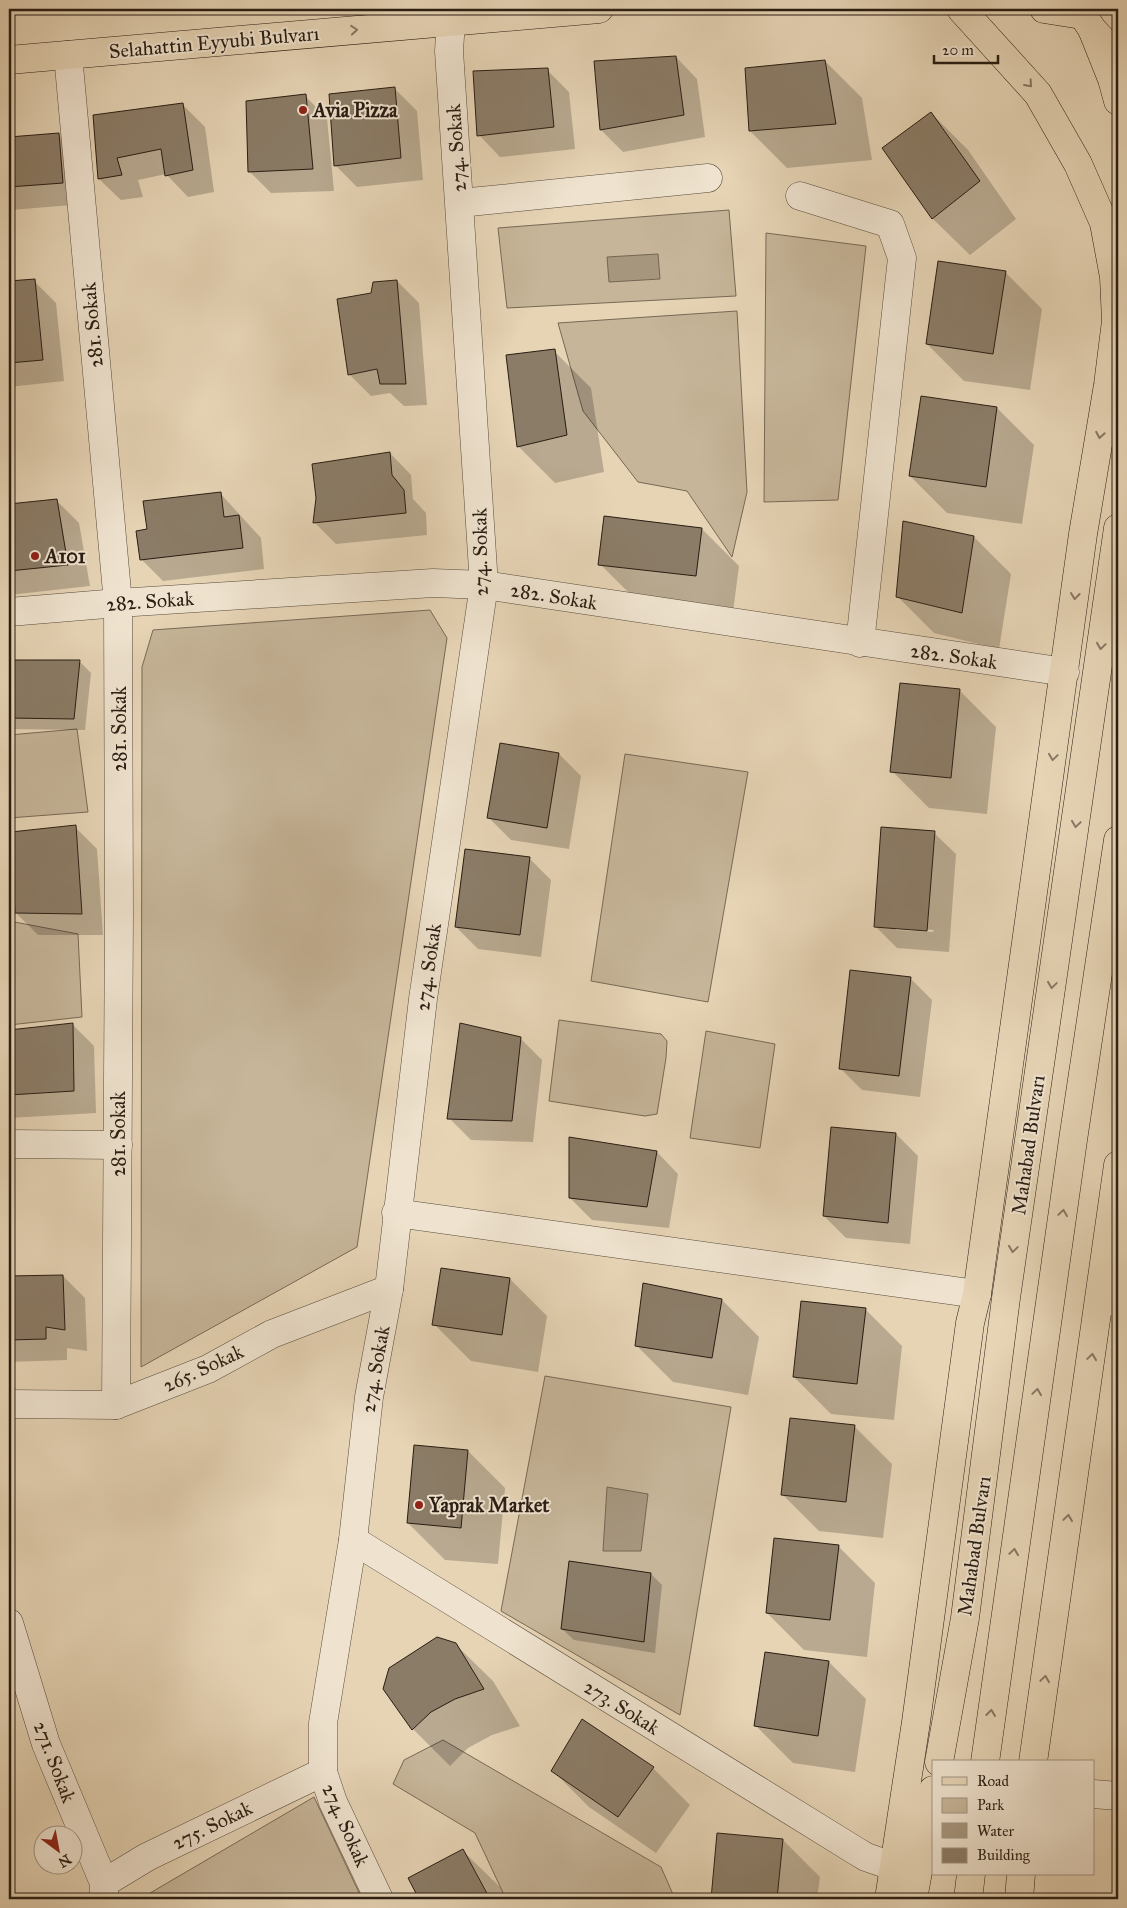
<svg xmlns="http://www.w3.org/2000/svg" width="1127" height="1908" font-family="'IM FELL Great Primer',serif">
<rect width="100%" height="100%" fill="#e6d4b5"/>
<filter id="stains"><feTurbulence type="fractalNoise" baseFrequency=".004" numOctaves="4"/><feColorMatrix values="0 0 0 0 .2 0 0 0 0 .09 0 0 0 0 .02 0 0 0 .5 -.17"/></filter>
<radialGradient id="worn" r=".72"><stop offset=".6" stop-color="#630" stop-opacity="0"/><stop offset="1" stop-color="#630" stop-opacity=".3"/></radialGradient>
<g fill="#c6b599" stroke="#786956">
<polygon points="729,210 736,296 507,308 498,228"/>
<polygon points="766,233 866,246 838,500 764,502"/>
<polygon points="737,311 747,492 732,557 687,491 638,482 583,411 558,323"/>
<polygon points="430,610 447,638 357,1247 141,1367 142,667 153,630"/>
<polygon points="77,729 88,812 9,818 9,735"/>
<polygon points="625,754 748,772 708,1002 591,981"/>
<polygon points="9,921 78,934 82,1017 9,1025"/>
<polygon points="559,1020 661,1034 667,1041 666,1058 657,1114 645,1116 549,1101"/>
<polygon points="706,1031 775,1044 760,1148 690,1138"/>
<polygon points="545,1376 731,1407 680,1715 501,1611"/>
<polygon points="443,1740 661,1867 675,1899 506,1899 475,1833 393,1784 404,1760"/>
<polygon points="314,1797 362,1899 145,1899 145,1896"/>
</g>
<g fill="#a6967e" stroke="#746653">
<polygon points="658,254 660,279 609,282 607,257"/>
<polygon points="607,1487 648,1494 641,1551 603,1551"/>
</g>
<g fill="#0003" fill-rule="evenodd">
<polygon points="676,57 697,79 705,137 623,152 601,130 595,62"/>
<polygon points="825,61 862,98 872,160 787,168 750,131"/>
<polygon points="547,70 569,92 575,149 500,157 479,135"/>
<polygon points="395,89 417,111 423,180 357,187 335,165"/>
<polygon points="305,96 327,118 334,191 271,193 249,171"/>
<polygon points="183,105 205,127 214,192 188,197 166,174 138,180 143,197 121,200 99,179 95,116"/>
<polygon points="931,113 968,150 1016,219 970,255 933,219 883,148"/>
<polygon points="58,134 80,156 84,204 11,210 9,208 9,138"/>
<polygon points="1005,272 1042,309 1030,390 964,381 927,344"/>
<polygon points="34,281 56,303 64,381 9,387 9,283"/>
<polygon points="397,281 419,303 427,405 404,406 390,393 371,396 349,374 372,294"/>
<polygon points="554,351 591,388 604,472 555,483 518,446"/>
<polygon points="997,408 1034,445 1022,524 947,513 910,476"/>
<polygon points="390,453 411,475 413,499 426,513 427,535 336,544 314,522"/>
<polygon points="220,493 261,538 264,569 163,581 141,559 148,530"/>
<polygon points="57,501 79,523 90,586 9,595 9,506"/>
<polygon points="904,522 974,537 1011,574 999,649 934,633 897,596"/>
<polygon points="702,529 739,566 733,612 637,601 600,564"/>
<polygon points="9,661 80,662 91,673 85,730 9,729"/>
<polygon points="959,690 996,727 987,814 929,808 892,771"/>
<polygon points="501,745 559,754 581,776 569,849 511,840 489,818"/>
<polygon points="75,827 97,849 103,935 38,935 16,913"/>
<path d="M 934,833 L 956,854 L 949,952 L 897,948 L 875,926 ZM 896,927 L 934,930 L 933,932 L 896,930 Z"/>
<polygon points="529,858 551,880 541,957 478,949 456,927"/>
<polygon points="910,978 932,1000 920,1097 862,1090 840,1068"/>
<polygon points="72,1024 94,1046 96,1113 9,1118 9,1031"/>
<polygon points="520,1038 542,1060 533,1142 471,1140 449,1118"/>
<polygon points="896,1134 918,1156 910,1244 846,1238 824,1216"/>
<polygon points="657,1152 678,1174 669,1228 592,1220 570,1198"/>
<polygon points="63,1276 85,1298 87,1351 67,1348 67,1360 9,1362 9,1277"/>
<polygon points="510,1279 547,1316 538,1372 471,1361 434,1324"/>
<polygon points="644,1284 722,1300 759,1337 748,1395 673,1382 636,1345"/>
<polygon points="865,1309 902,1346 894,1420 831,1414 794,1377"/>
<polygon points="855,1427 892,1464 883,1538 819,1531 782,1494"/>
<polygon points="468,1451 505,1488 498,1564 445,1560 408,1523"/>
<polygon points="838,1546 875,1583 867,1657 804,1650 767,1613"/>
<polygon points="651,1574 662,1585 655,1653 574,1640 562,1629"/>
<polygon points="455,1644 493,1681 520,1726 492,1735 468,1748 450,1766 413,1729 385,1689"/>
<polygon points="829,1662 866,1699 855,1772 793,1763 756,1726"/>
<polygon points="653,1768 690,1805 656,1853 589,1807 552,1770"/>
<polygon points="718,1834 783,1840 820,1877 817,1899 712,1899"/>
<polygon points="463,1851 500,1887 506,1899 420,1899 409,1879"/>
</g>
<g fill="#8b7c67" stroke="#291d13">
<polygon points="676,56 684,115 600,130 594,61"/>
<polygon points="825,60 836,124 749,131 745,68"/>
<polygon points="548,68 554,127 477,136 473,71"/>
<polygon points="395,87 401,158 334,166 329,94"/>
<polygon points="306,94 313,169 248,172 246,101"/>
<polygon points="183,103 193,170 165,176 161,149 117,158 122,175 98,179 93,115"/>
<polygon points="931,112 980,181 932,219 882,148"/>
<polygon points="59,133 63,183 9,187 9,137"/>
<polygon points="938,261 1006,271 993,354 926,344"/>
<polygon points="35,279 43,360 9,363 9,281"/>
<polygon points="397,280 406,384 380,384 377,369 348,375 337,299 371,293 373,282"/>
<polygon points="555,349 567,435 517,447 506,355"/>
<polygon points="921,396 997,407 986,487 909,476"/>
<polygon points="390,452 392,475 404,490 406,513 313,523 316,498 312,464"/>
<polygon points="221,492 224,517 239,515 243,548 140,560 136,531 147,529 143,501"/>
<polygon points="57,499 68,565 9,571 9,504"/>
<polygon points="604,516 702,528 696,576 598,565"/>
<polygon points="903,521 974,536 962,613 896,597"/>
<polygon points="9,660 80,660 74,719 9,718"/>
<polygon points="900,683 960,689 951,778 890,772"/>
<polygon points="500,743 559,753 547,828 487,818"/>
<polygon points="76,825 82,914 15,913 11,832"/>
<polygon points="881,827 935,831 927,931 874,927"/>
<polygon points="465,849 530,857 520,935 455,927"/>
<polygon points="850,970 911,977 899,1076 839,1069"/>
<polygon points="73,1023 74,1091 9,1095 9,1030"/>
<polygon points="460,1023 521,1037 512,1121 447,1119"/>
<polygon points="831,1127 896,1133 888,1223 823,1216"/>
<polygon points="569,1137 657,1151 647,1207 569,1198"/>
<polygon points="441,1268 510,1278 502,1335 432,1325"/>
<polygon points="63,1275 65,1330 46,1327 46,1339 9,1340 9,1276"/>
<polygon points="643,1283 722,1299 712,1358 635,1346"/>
<polygon points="801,1301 866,1308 857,1384 793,1377"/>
<polygon points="790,1418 855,1425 846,1502 781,1495"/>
<polygon points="414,1445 468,1450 461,1528 407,1523"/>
<polygon points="774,1538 839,1545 830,1620 766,1613"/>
<polygon points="569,1561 651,1573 644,1642 561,1629"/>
<polygon points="437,1637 456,1643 484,1689 455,1699 431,1712 412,1730 383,1689 389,1668"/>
<polygon points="765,1652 829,1661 818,1736 754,1726"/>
<polygon points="582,1719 654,1767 618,1817 551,1771"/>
<polygon points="717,1833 783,1839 777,1899 711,1899"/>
<polygon points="463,1849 490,1899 419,1899 408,1878"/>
</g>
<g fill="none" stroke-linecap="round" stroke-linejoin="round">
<defs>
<g id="minor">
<polyline points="68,55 118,603 119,916 116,1405"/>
<polyline points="800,196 890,224 902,258 860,643"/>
<polyline points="460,203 708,178"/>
<polyline points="9,612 118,603 433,583 484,585 1065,672"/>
<polyline points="9,1144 118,1145"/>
<polyline points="396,1213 977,1294"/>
<polyline points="1100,1302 1118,1301"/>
<polyline points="9,1404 116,1405 208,1369 272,1334 389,1289"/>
<polyline points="353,1540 856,1851 866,1857 895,1867"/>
<polyline points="9,1623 46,1744 104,1883 104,1899"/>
<polyline points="1093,1794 1118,1796"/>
<polyline points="104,1883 147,1857 323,1772"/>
<polyline points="379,1899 333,1802 323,1772 323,1723 353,1540 369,1397 389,1289 423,999 484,585 449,51 451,21"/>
</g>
<g id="major">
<polyline points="1044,9 1082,15"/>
<polyline points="1079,9 1092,29 1105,43"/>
<polyline points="1092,29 1112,79 1118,101"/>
<polyline points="9,60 599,9"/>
<polyline points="939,1762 965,1618 1006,1298 1118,528"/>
<polyline points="985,1762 1073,1140 1118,840"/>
<polyline points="1033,1762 1118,1165"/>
<polyline points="889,1899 916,1722 970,1323 977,1294 1083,534 1108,385 1116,321 1114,277 1104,223 1078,164 1038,94 961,9"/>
<polyline points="913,1899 933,1790"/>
<polyline points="968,1899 971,1874"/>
<polyline points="1019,1899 1021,1874"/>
</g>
</defs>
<use href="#minor" stroke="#584b3c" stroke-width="29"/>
<use href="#major" stroke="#291d13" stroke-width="29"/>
<use href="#minor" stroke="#efe3cf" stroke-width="28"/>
<use href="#major" stroke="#e6d4b5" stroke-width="28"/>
</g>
<defs><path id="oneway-chevron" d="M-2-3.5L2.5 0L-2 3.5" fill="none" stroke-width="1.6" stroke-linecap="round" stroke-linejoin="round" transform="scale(1.25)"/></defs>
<g stroke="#887864">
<use href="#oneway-chevron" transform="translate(354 30) rotate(-5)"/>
<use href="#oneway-chevron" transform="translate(1029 84) rotate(48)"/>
<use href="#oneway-chevron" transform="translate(1100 435) rotate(100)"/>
<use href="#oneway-chevron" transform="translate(1075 596) rotate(97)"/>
<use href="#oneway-chevron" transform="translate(1101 646) rotate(98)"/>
<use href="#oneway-chevron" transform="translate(1053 757) rotate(98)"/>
<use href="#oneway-chevron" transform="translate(1076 824) rotate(98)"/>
<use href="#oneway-chevron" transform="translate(1052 985) rotate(98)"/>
<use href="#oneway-chevron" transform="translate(1063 1213) rotate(-82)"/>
<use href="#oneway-chevron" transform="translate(1013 1249) rotate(98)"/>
<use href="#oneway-chevron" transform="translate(1092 1357) rotate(-82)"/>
<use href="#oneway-chevron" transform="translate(1037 1392) rotate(-82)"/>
<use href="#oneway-chevron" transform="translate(1068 1518) rotate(-82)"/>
<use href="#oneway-chevron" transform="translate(1014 1552) rotate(-82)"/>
<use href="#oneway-chevron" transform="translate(1045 1679) rotate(-82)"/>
<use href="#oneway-chevron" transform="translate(991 1713) rotate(-83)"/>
</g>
<g fill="#8f2418" stroke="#efe3cf" stroke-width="2">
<circle cx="303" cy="110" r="5"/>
<circle cx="35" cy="556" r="5"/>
<circle cx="419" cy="1505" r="5"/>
</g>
<g text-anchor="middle" stroke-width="4" stroke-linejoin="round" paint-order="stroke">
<g font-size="20" fill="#291d13" stroke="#efe3cf">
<text transform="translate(214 42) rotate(-5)" y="7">Selahattin Eyyubi Bulvarı</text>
<text transform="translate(456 148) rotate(-94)" y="7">274. Sokak</text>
<text transform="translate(92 325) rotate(-95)" y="7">281. Sokak</text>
<text transform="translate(480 552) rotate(-91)" y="7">274. Sokak</text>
<text transform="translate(554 596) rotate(9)" y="7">282. Sokak</text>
<text transform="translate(150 601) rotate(-4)" y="7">282. Sokak</text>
<text transform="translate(954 656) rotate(8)" y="7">282. Sokak</text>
<text transform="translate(119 729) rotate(-90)" y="7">281. Sokak</text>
<text transform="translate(428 967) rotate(-82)" y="7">274. Sokak</text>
<text transform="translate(118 1134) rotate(-90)" y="7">281. Sokak</text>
<text transform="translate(1028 1145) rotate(-82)" y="7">Mahabad Bulvarı</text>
<text transform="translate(203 1368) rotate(-25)" y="7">265. Sokak</text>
<text transform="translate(375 1369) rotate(-80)" y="7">274. Sokak</text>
<text transform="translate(974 1546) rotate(-82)" y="7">Mahabad Bulvarı</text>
<text transform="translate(622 1707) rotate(32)" y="7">273. Sokak</text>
<text transform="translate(55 1762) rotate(69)" y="7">271. Sokak</text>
<text transform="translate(212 1825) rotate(-26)" y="7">275. Sokak</text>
<text transform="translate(346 1825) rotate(66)" y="7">274. Sokak</text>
</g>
<g font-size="20" font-weight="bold" fill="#291d13" stroke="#efe3cf" text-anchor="start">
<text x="313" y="117">Avia Pizza</text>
<text x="45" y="563">A101</text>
<text x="429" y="1512">Yaprak Market</text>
</g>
</g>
<rect width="1127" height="1908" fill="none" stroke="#e6d4b5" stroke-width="30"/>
<rect x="10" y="10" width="1107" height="1888" fill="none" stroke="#291d13" stroke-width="2.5"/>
<rect x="15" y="15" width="1097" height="1878" fill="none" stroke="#291d13"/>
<rect x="932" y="1760" width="162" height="115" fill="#efe3cf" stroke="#a09484"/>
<rect x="942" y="1777" width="25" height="8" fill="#e6d4b5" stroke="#a09484"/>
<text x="977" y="1786" font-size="15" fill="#291d13">Road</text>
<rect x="942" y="1798" width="25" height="15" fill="#c6b599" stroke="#a09484"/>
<text x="977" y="1810" font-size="15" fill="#291d13">Park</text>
<rect x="942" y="1823" width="25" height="15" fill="#a6967e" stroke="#a09484"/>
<text x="977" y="1836" font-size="15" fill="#291d13">Water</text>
<rect x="942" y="1848" width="25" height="15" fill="#8b7c67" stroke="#a09484"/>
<text x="977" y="1860" font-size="15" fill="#291d13">Building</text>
<g transform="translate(58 1850) rotate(148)"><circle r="24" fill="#efe3cf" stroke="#a09484"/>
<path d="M0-4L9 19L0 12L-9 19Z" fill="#8f2418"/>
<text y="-8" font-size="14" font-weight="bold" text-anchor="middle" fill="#291d13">N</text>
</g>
<path d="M934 55v8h64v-8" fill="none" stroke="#291d13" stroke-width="2.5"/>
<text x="942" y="55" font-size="15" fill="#291d13" stroke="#efe3cf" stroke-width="4" paint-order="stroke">20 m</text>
<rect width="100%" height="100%" filter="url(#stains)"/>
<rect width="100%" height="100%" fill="url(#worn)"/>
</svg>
